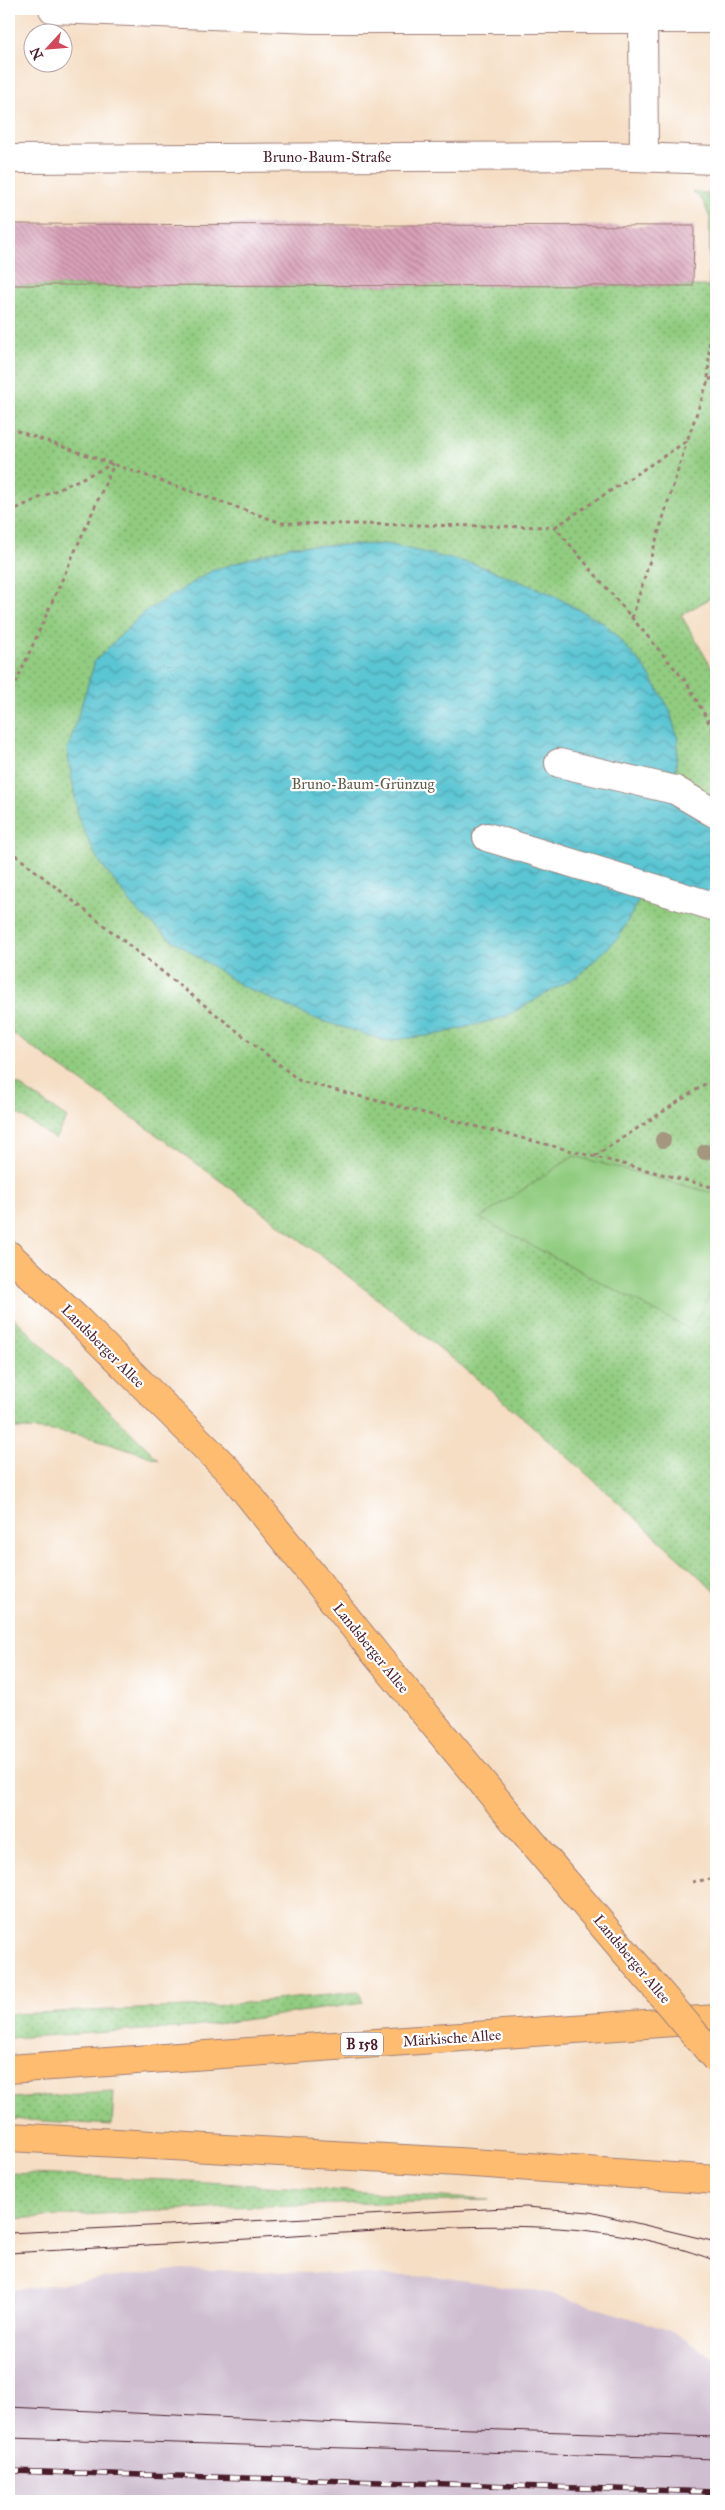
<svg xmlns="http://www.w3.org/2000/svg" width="725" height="2510" font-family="'IM FELL Great Primer',serif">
<defs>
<pattern id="green-dots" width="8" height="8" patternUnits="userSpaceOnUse" patternTransform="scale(1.25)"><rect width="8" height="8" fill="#91cc80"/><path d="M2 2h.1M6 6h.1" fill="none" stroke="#78a569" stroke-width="1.8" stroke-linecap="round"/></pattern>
<pattern id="water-waves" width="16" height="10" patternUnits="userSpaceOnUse" patternTransform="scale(1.25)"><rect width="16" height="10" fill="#5ac5d3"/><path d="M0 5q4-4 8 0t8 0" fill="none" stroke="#4c9fab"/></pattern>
<pattern id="building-back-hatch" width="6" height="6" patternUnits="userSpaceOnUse" patternTransform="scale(1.25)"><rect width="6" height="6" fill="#d8a0b7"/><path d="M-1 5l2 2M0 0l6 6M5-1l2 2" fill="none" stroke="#b18295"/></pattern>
</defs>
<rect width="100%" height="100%" fill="#fff"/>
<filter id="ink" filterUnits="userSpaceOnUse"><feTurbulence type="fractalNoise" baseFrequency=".02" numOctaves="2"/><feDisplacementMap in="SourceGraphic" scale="10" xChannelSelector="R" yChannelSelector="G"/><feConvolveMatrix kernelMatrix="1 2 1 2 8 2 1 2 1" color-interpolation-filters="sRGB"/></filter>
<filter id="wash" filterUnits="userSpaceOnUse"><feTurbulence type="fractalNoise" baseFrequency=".0096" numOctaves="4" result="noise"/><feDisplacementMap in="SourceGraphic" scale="20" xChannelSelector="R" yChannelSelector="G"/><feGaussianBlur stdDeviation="1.12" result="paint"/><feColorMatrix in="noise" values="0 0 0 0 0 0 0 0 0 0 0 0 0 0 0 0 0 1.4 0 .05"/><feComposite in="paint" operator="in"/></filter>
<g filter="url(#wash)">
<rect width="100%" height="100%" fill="#f5dec4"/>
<polygon fill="#cfbed0" points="182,2269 440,2277 549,2293 675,2332 716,2360 716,2501 9,2501 9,2290"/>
<g fill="url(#green-dots)" stroke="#6e7656">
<path d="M 692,191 L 716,195 L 716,526 L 710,530 L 716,540 L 716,595 L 681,615 L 716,675 L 716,1592 C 631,1514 547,1436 458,1363 C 313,1245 162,1137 9,1031 L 9,285 L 709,286 L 710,218 L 703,201 Z"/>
<polygon points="9,1078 67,1118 55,1139 9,1108"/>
<path d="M 9,1313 L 159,1460 C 105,1440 67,1428 9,1429 Z"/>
<polygon points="359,1992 363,2003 194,2027 9,2038 9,2014 212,2006"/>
<polygon points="114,2092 112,2125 9,2119 9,2098"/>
<polygon points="9,2173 190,2181 489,2200 227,2207 9,2219"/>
</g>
<polygon fill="#91cc80" stroke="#6e7656" points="574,1156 716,1194 716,1283 691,1330 480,1218"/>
<polygon fill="url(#water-waves)" stroke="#52727f" points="387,544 478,565 549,593 605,624 645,668 669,708 678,740 675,779 716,806 716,918 643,893 618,938 579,975 505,1017 440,1034 387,1041 316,1019 240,985 168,937 138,912 98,860 79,820 67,751 95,661 144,612 213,570 291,546"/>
<g id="blocks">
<polygon fill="url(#building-back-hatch)" points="9,224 694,226 693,286 9,285"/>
</g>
</g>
<g filter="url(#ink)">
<use href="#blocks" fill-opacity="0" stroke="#a07e78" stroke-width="1"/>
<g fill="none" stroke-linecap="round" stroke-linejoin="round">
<defs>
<g id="minor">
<polyline points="53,9 314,19 716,19"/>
<polyline points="643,19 644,156"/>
<polyline points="9,159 605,156 716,160"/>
<polyline points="559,763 675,790 716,814"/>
<polyline points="487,837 716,907"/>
</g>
<g id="major">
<polyline points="9,1255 79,1321 231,1473 378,1657 515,1822"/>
<polyline points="9,2069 716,2019"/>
<polyline points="9,2137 458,2162 716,2180"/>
</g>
</defs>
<use href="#minor" stroke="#a07e78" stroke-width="30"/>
<use href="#major" stroke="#a07e78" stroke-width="30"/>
<g stroke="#a07e78" stroke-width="3" stroke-dasharray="4 4" stroke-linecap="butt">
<polyline points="709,380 716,376"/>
<polyline points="9,428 282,523 555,527 687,683 716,735"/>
<polyline points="9,512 113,464"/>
<polyline points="555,527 687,441 708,381 715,193"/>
<polyline points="632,618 687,441"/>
<polyline points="9,698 114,464"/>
<polyline points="9,850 300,1081 716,1188"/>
<polyline points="595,1156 716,1077"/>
<polyline points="692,1882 716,1878"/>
</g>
<use href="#minor" stroke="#fff" stroke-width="28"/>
<use href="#major" stroke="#fdbc70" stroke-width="28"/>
<g stroke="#4a1f2b" stroke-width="1">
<polyline points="9,2233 526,2207 590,2212 716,2242"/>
<path d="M 9,2253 C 114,2247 220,2241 325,2234 C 456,2227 591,2212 716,2261"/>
<polyline points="9,2407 443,2428 716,2437"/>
<polyline points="9,2438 716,2459"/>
</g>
<defs>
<polyline id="rail" points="9,2471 716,2492"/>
</defs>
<use href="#rail" stroke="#4a1f2b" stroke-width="5.5"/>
<use href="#rail" stroke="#fff" stroke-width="4" stroke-dasharray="11" stroke-linecap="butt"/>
<defs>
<polyline id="major-bridge" points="515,1822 716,2059"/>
</defs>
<use href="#major-bridge" stroke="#a07e78" stroke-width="30" stroke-linecap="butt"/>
<use href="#major-bridge" stroke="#fdbc70" stroke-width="28"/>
</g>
<g fill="#a59680">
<circle cx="663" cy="1140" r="8"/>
<circle cx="705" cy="1152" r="8"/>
</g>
</g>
<g text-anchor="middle" stroke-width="4.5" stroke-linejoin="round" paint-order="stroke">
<rect fill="#fff" stroke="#80626b" stroke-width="1" x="341" y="2032.5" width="42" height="23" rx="4"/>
<g font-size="14" font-weight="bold" fill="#4a1f2b">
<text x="362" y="2049">B 158</text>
</g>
<g font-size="15" fill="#4a1f2b" stroke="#fff">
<text x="327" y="162">Bruno-Baum-Straße</text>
<text transform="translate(103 1346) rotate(45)" y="5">Landsberger Allee</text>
<text transform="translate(371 1648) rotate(51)" y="5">Landsberger Allee</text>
<text transform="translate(632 1959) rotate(50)" y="5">Landsberger Allee</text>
<text transform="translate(452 2038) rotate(-4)" y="5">Märkische Allee</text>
</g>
<g font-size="15" fill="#635c49" stroke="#fff">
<text x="363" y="789">Bruno-Baum-Grünzug</text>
</g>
</g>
<rect width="725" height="2510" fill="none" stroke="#fff" stroke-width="30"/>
<g transform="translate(48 48) rotate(244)"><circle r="24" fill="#ffffff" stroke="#b7a5aa"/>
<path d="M0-4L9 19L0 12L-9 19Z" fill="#d1495b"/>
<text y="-8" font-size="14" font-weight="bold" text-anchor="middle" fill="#4a1f2b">N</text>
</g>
</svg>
